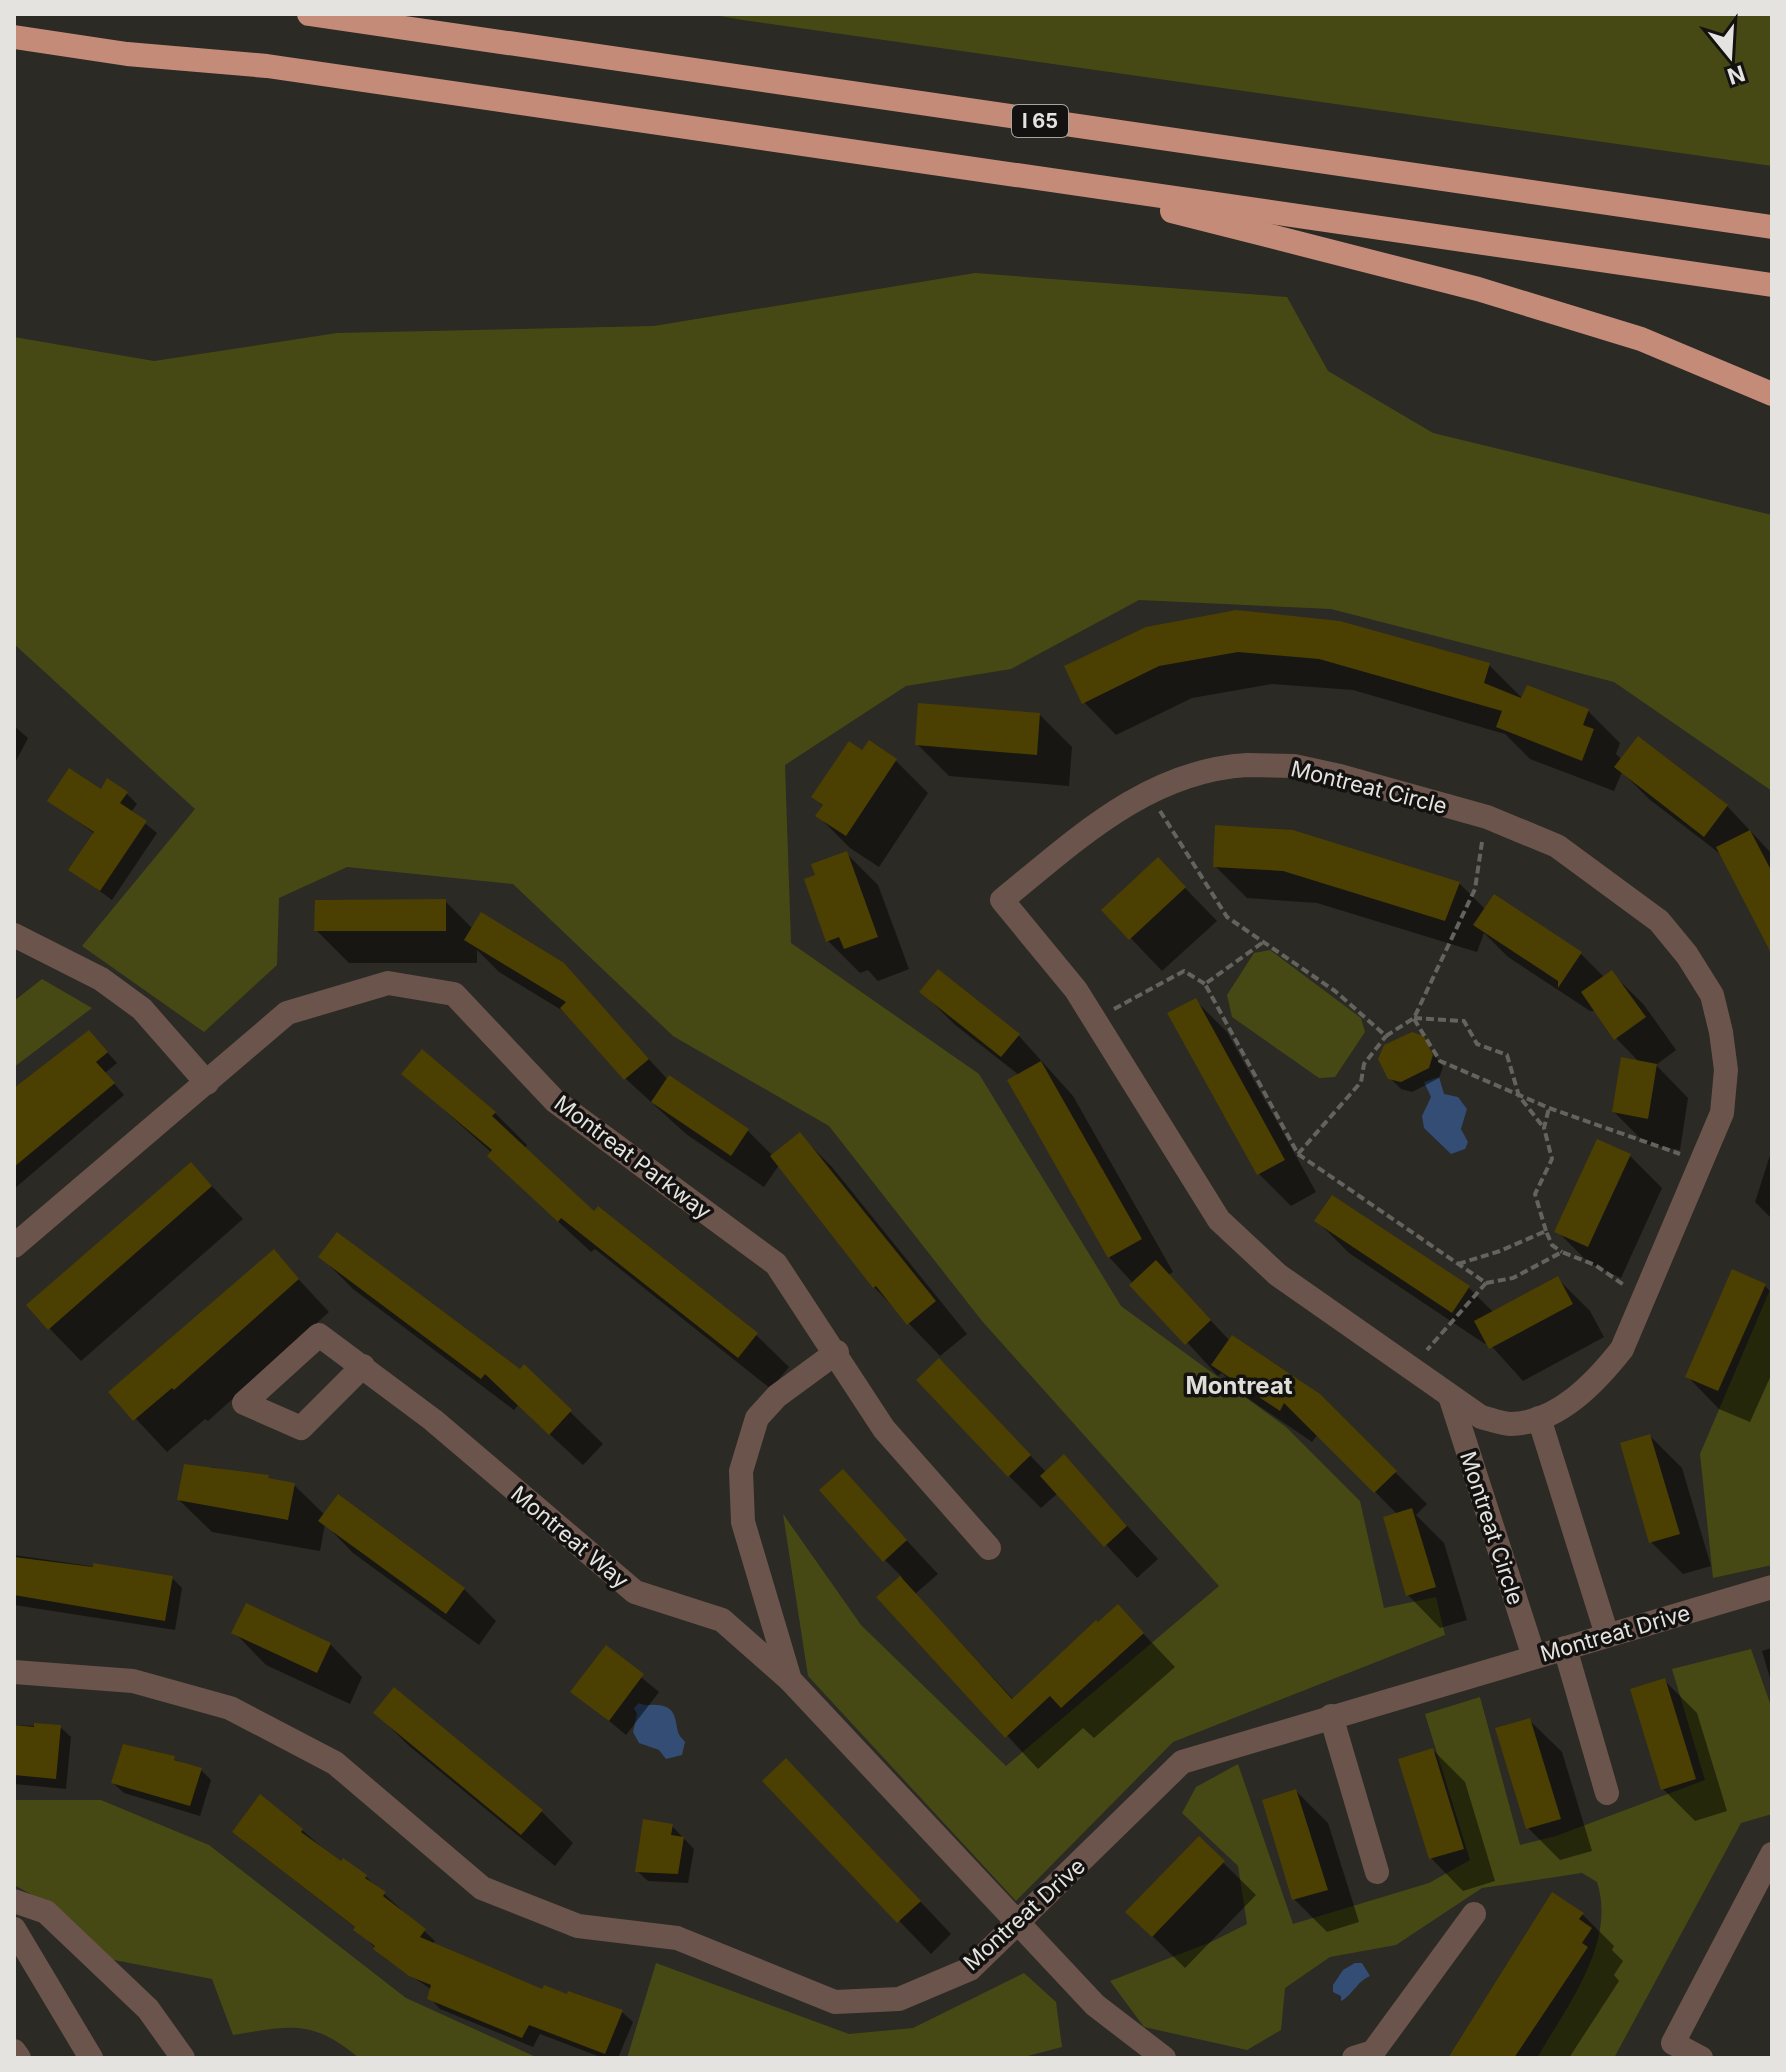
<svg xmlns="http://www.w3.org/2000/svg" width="1786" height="2072" font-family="Inter,sans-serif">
<rect width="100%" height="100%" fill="#2b2a24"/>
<g fill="#474914">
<polygon points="708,14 1772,14 1772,166 743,20"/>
<polygon points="975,273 1287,297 1328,371 1433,433 1772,515 1772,791 1614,682 1331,609 1139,600 1011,669 906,686 785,765 791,943 979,1074 1121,1306 1286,1427 1360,1501 1384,1608 1436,1597 1445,1635 1173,1742 1016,1901 808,1676 783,1514 861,1625 1006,1766 1219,1586 982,1321 829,1126 673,1036 513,884 347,867 279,898 277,965 204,1032 82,946 195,809 14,644 14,337 154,361 337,333 654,326"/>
<polygon points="1270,950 1361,1018 1365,1032 1335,1077 1319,1078 1232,1017 1227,995 1254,953"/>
<polygon points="42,979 92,1008 14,1067 14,1001"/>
<polygon points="1772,1285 1772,1565 1713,1578 1700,1454"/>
<path d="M 1751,1649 L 1772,1709 L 1772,1814 L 1741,1823 L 1614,2058 L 1537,2058 C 1566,2007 1617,1943 1597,1882 L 1582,1873 L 1482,1888 L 1396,1945 L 1330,1957 L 1285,1988 L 1281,2030 L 1247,2050 L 1144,2027 L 1110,1981 L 1211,1942 L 1247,1924 L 1238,1866 L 1182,1813 L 1196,1787 L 1238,1764 L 1293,1924 L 1429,1883 L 1470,1860 L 1425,1714 L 1480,1697 L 1520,1845 L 1556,1836 L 1705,1780 L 1672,1669 Z"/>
<path d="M 14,1800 L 101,1800 L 209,1845 L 406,1998 L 538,2058 L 359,2058 C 311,2018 290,2026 233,2035 L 212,1979 L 109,1959 L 58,1909 L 14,1885 Z"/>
<polygon points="656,1963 849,2034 913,2028 1024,1973 1056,2002 1062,2047 1020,2058 627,2058"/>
</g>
<g fill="#334d75">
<polygon points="1439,1077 1444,1094 1458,1097 1467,1109 1461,1129 1468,1142 1465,1149 1451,1154 1424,1128 1422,1116 1431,1097 1424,1082"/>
<path d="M 639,1703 C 647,1707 649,1704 657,1705 C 676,1706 675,1719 678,1732 C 679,1736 683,1739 685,1742 L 682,1755 L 666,1759 L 659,1750 L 639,1743 L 633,1732 L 637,1714 L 634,1708 Z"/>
<path d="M 1355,1963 L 1362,1963 L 1370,1976 C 1356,1982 1354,1994 1341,2001 L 1341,1996 L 1333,1992 L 1333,1985 L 1343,1970 Z"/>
</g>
<g fill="#0007">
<polygon points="1147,629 1489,665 1523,699 1588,711 1620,743 1616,754 1622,760 1639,739 1727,806 1772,854 1772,959 1770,946 1723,856 1649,799 1622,772 1614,791 1530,759 1505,734 1353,690 1272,684 1192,698 1116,735 1084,702"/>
<polygon points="1040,715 1072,747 1069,786 949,776 917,744"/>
<polygon points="14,726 28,738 14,765"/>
<polygon points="869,743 896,761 928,793 879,867 850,848 818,816 824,807 814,797"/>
<polygon points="101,792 126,793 137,804 131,812 157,833 112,900 71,870 95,834 50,801"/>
<polygon points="846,853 878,885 909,969 878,981 868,970 860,973 828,941 818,876"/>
<polygon points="1158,860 1217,921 1162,971 1104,910"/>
<polygon points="1215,866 1459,883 1486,910 1581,954 1605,978 1612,973 1644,1005 1676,1050 1656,1065 1688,1098 1680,1150 1646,1144 1614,1112 1640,1063 1616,1038 1596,1011 1590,1011 1508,957 1484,933 1477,952 1317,903 1247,898"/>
<polygon points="445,901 473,929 563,965 668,1080 745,1128 773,1156 800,1135 832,1167 967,1334 940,1356 874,1287 779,1165 764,1187 686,1134 626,1079 568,1014 499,972 477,950 477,963 349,963 316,930"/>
<polygon points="938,972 1019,1036 1073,1096 1173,1272 1168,1275 1230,1341 1318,1395 1427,1504 1416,1515 1444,1543 1467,1620 1440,1628 1408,1595 1398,1515 1318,1434 1312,1442 1246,1397 1222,1373 1218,1376 1109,1257 1019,1075 954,1024 922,992"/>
<polygon points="1195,1000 1227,1032 1316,1192 1291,1206 1259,1174"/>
<polygon points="1422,1037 1443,1067 1439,1078 1412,1092 1401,1089 1390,1078"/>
<polygon points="99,1043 117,1063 105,1073 124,1095 14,1189 14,1092"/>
<polygon points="404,1074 495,1113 527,1145 524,1149 594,1214 756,1335 789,1367 771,1389 595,1249 591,1252 522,1188 492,1153"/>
<polygon points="1772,1149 1772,1219 1755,1202"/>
<polygon points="1630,1156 1662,1188 1621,1278 1589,1263 1557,1231"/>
<polygon points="191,1164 243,1219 81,1361 49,1328"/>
<polygon points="1333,1197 1469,1288 1494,1313 1558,1279 1590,1311 1604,1337 1523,1381 1487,1341 1485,1344 1349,1253 1317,1221"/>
<polygon points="273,1252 329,1312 208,1421 205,1419 167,1452 111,1392"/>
<polygon points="321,1257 520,1371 524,1367 603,1444 583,1465 518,1405 514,1410 353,1289"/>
<polygon points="1764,1285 1772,1293 1772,1373 1750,1422 1719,1409 1687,1376"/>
<polygon points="971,1393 1046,1472 1063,1457 1158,1559 1137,1578 1058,1493 1041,1508 1009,1476"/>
<polygon points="1650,1436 1682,1468 1711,1566 1683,1574 1651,1542"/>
<polygon points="212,1467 294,1485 325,1515 464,1589 496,1621 479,1645 353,1553 325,1524 320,1551 212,1532 179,1500"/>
<polygon points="843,1472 938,1574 915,1594 1014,1700 1118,1607 1175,1667 1094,1738 1083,1728 1038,1769 879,1597 902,1577 885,1560"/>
<polygon points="14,1555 172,1578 182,1588 175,1630 14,1605"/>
<polygon points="234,1632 330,1644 362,1677 350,1704 266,1665"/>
<polygon points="606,1648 659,1692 626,1735 573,1691"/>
<polygon points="1772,1648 1772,1685 1762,1651"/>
<polygon points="1664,1680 1697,1713 1727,1811 1695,1821 1663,1789"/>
<polygon points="376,1713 541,1811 573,1843 555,1866 408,1745"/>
<polygon points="1529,1720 1562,1752 1592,1851 1560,1860 1528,1828"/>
<polygon points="14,1725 60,1727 71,1737 66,1789 14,1784"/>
<polygon points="150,1750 201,1770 211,1780 200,1816 124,1793 113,1783"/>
<polygon points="1433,1750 1465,1782 1495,1881 1463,1891 1431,1858"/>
<polygon points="765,1781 818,1793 951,1934 931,1954"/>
<polygon points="1296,1791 1328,1823 1359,1922 1327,1932 1294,1899"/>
<polygon points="672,1826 694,1849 688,1883 648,1881 637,1871"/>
<polygon points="302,1830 341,1864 344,1861 366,1877 435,1941 432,1945 543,1992 622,2012 633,2022 618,2058 603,2058 540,2034 533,2047 440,2009 430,1998 432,1990 386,1959 356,1928 245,1842"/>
<polygon points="1199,1839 1256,1895 1185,1968 1128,1912"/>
<polygon points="1582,1914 1614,1946 1612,1950 1623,1961 1614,1975 1619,1981 1569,2058 1450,2058"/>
</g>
<g fill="#4b3f02">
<polygon points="1236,610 1340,621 1490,663 1484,683 1521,698 1527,685 1589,709 1583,725 1594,729 1582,761 1496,727 1502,711 1319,659 1238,652 1159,666 1082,704 1064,666 1146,627"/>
<polygon points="918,703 1040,713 1037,755 915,745"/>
<polygon points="1638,736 1728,805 1704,837 1614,767"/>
<polygon points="869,740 897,759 846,836 815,816 823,805 811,797 849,741 862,750"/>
<polygon points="69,768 101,789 107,778 128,792 120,803 147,821 100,891 68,870 94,832 47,801"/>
<polygon points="1215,825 1293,830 1460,882 1445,921 1283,871 1213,867"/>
<polygon points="1750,830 1772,872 1772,955 1716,847"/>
<polygon points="847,851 878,937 844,949 839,937 826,942 804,879 815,875 811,864"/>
<polygon points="1158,857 1186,887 1129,940 1101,910"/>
<polygon points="1494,894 1582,952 1558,988 1558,981 1473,925"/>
<polygon points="446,899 446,931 314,931 315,900"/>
<polygon points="481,912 564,963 649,1059 624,1080 560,1008 566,1002 464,940"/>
<polygon points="938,969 1020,1034 1001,1057 919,992"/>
<polygon points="1612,970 1646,1017 1614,1040 1581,992"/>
<polygon points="1196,998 1285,1160 1257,1175 1167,1013"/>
<polygon points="89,1030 108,1052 96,1062 115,1083 14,1167 14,1088"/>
<polygon points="1412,1032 1424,1036 1433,1055 1429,1068 1401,1082 1388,1079 1378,1059 1384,1045"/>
<polygon points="422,1049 496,1112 492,1116 594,1211 598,1206 758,1333 738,1358 561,1218 558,1222 487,1156 492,1150 401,1074"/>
<polygon points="1621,1057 1657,1064 1648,1119 1612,1112"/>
<polygon points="1041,1061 1142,1239 1108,1258 1007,1080"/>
<polygon points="669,1075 749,1129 731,1156 651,1102"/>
<polygon points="800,1132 936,1301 907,1325 876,1286 873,1288 770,1156"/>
<polygon points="1597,1139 1631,1154 1588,1247 1554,1232"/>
<polygon points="191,1162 212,1186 48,1330 26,1305"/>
<polygon points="1332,1195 1470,1286 1452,1313 1314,1221"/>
<polygon points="337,1232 520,1369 524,1364 572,1410 549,1435 485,1374 481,1379 318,1257"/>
<polygon points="274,1249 299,1279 174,1390 172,1388 133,1421 108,1392"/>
<polygon points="1156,1260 1211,1320 1185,1345 1129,1285"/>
<polygon points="1732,1269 1766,1284 1718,1391 1685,1377"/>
<polygon points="1558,1276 1573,1304 1489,1349 1474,1321"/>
<polygon points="1232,1335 1320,1394 1397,1471 1374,1493 1284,1403 1280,1411 1211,1365"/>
<polygon points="939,1358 1031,1455 1008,1477 916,1380"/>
<polygon points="1650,1434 1680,1534 1649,1543 1620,1443"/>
<polygon points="1064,1454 1127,1526 1104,1547 1040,1476"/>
<polygon points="184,1464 269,1475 268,1478 295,1483 288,1520 177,1500"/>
<polygon points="843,1469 907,1540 883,1562 819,1490"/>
<polygon points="338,1494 465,1588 446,1614 318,1521"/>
<polygon points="1412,1508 1436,1587 1406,1596 1383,1517"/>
<polygon points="14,1557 93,1567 93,1563 173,1576 165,1621 14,1595"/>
<polygon points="900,1576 1012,1699 1096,1620 1098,1622 1118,1604 1144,1633 1061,1708 1050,1696 1005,1738 876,1597"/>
<polygon points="246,1603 331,1643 317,1673 231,1633"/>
<polygon points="606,1645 644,1674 609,1721 570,1692"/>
<polygon points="1665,1678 1696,1779 1661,1790 1630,1689"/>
<polygon points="394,1687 543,1810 521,1835 373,1713"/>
<polygon points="1530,1718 1561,1819 1526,1829 1495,1728"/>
<polygon points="34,1723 61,1725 56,1779 14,1775 14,1725 34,1727"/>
<polygon points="123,1744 175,1756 174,1760 202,1768 190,1806 111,1783"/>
<polygon points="1433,1748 1464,1849 1429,1859 1398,1759"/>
<polygon points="786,1758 921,1901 897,1923 762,1781"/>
<polygon points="1296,1789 1328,1890 1292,1900 1262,1800"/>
<polygon points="260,1794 303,1829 301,1832 341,1861 343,1858 367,1875 365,1878 386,1892 383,1896 426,1929 420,1937 542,1989 544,1985 567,1994 568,1991 623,2010 605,2054 529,2025 522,2038 427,1999 431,1985 409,1976 373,1949 375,1946 353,1930 355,1927 232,1832"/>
<polygon points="643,1819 673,1824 671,1835 684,1837 678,1874 635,1872"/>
<polygon points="1199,1836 1225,1861 1152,1937 1125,1912"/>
<polygon points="1552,1892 1584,1913 1579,1919 1592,1928 1582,1943 1588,1947 1514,2058 1448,2058"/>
</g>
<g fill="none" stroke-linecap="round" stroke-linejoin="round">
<g stroke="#64635e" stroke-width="4" stroke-dasharray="8 4" stroke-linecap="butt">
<polyline points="1160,811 1227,917 1335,991 1386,1036 1414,1018 1475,889 1482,842"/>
<polyline points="1262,943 1205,984 1298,1154 1361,1082 1364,1064 1386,1036"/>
<polyline points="1114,1009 1184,971 1205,984"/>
<polyline points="1414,1018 1464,1021 1477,1044 1507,1055 1519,1096 1544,1128"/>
<polyline points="1414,1019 1440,1061 1549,1108 1680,1154"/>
<polyline points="1298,1154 1486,1283 1427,1350"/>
<polyline points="1546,1231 1535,1194 1552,1159 1544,1128 1549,1108"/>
<polyline points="1458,1264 1500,1251 1546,1231 1552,1245 1562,1252"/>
<polyline points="1486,1283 1513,1278 1562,1252 1595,1265 1624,1285"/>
</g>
<g stroke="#6b544c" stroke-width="24">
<path d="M 1247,765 L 1294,766 L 1340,776 L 1487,817 L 1557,846 L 1659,921 L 1687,955 L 1712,995 L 1721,1032 L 1726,1070 L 1722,1113 L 1622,1349 C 1596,1382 1558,1423 1511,1424 C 1502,1424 1490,1419 1481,1417 L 1278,1275 L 1219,1220 L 1076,990 L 1002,900 C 1076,840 1147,771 1247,765 Z"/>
<polyline points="14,935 101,979 142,1009 207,1083"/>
<polyline points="14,1246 287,1013 388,983 454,994 555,1101 776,1264 884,1429 989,1548"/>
<polyline points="837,1352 777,1396 757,1418 741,1471 743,1522 790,1680 1095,2005 1164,2058"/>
<polyline points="363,1366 301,1428 244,1403 319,1335 433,1420 635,1592 722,1620 790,1680"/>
<polyline points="1451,1399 1534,1657"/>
<polyline points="1539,1418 1607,1635"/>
<polyline points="1565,1648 1607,1793"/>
<polyline points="14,1672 133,1681 230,1708 335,1763 482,1888 578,1926 677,1938 835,2002 899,1999 970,1969 1182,1762 1772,1587"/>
<polyline points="1331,1716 1377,1872"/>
<polyline points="14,1901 46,1912 148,2009 183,2058"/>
<polyline points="14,1929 91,2058"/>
<polyline points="14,2051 19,2058"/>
<polyline points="1354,2058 1373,2052 1474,1914"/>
<polyline points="1701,2058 1673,2043 1772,1854"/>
</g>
<g stroke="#c48b79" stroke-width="24">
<polyline points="309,14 1772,227"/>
<polyline points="14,37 127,54 267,66 1772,285"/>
<polyline points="1172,211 1478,289 1641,339 1772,394"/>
</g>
</g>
<g text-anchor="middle" stroke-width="7" stroke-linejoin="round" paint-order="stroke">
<rect fill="#131210" stroke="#a5a4a1" stroke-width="2" x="1012" y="105" width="56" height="32" rx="6"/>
<g font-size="20" font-weight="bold" fill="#e4e3df">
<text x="1040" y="128">I 65</text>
</g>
<g font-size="22" fill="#e4e3df" stroke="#131210">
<text transform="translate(1369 787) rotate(14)" y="8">Montreat Circle</text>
<text transform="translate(633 1157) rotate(37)" y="8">Montreat Parkway</text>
<text transform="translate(1492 1528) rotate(72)" y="8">Montreat Circle</text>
<text transform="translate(570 1537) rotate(40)" y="8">Montreat Way</text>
<text transform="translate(1615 1633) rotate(-16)" y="8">Montreat Drive</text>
<text transform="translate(1024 1914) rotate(-42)" y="8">Montreat Drive</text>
</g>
<g font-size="24" font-weight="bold" fill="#deddd6" stroke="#131210">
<text x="1239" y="1394">Montreat</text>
</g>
</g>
<rect width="1786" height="2072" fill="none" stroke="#e4e3df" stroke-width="32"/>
<g transform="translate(1730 56) rotate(162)" stroke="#131210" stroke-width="6" paint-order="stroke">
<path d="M0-6L14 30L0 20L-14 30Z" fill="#e4e3df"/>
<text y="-12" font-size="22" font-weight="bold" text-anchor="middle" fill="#e4e3df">N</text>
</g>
</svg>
